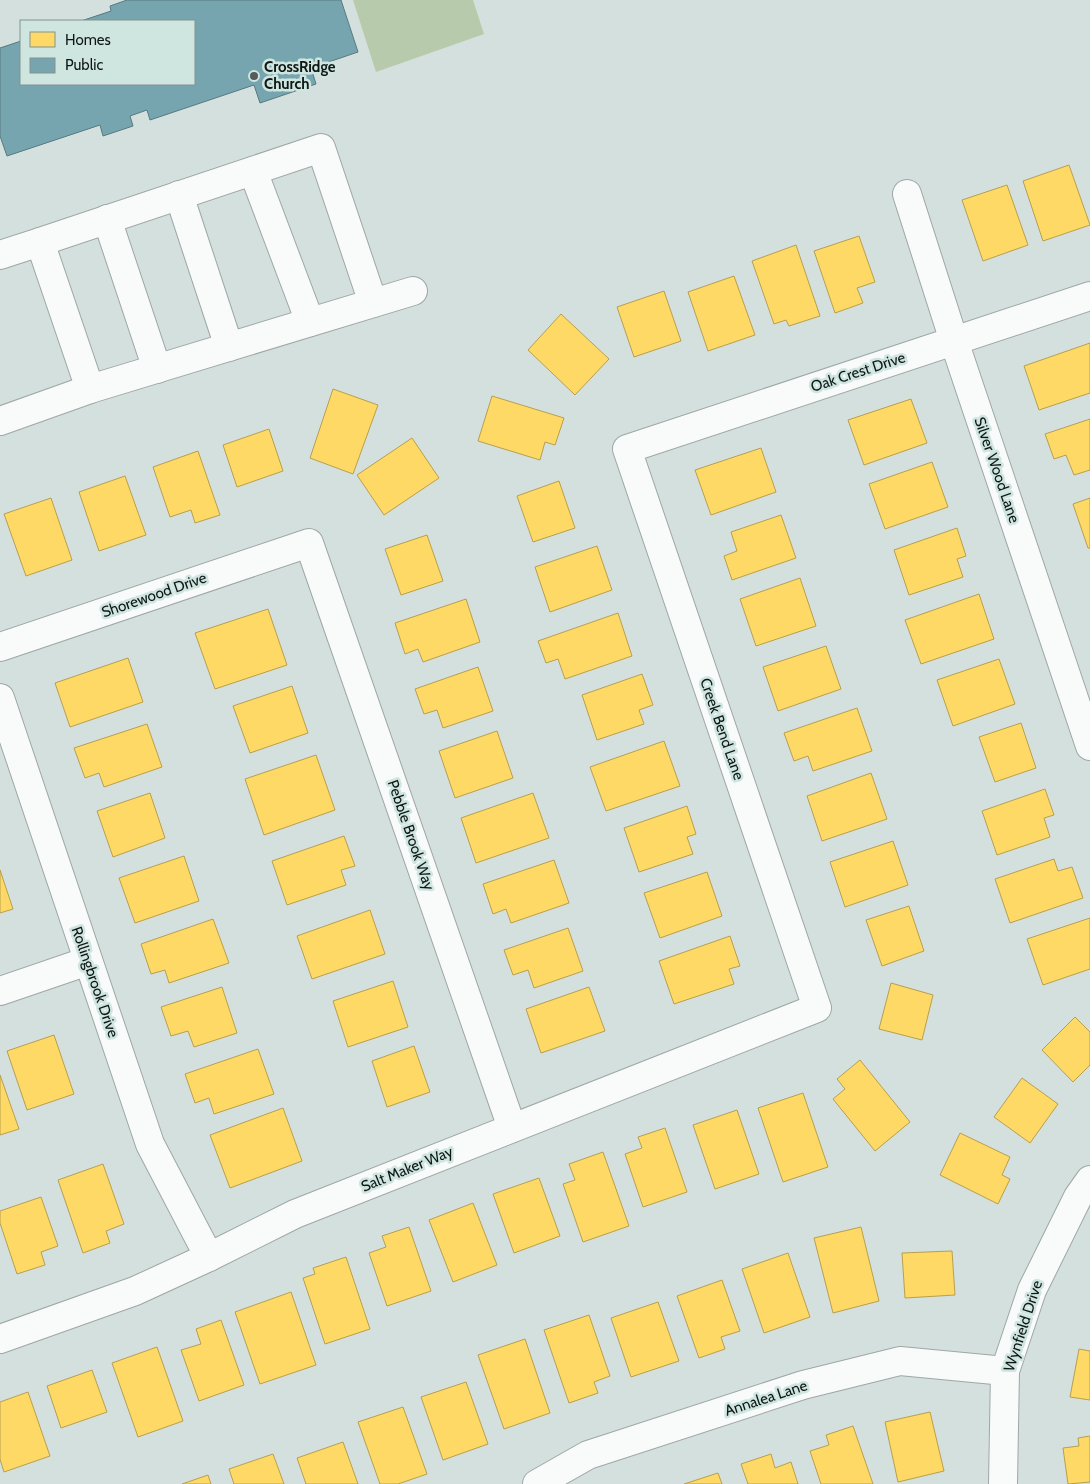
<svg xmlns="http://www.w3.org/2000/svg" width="1090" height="1484" font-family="Cabin,sans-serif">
<rect width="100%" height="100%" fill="#d4e0dd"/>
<polygon fill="#b8caac" points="353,0 473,0 484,34 376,72"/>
<g fill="#ffd966" stroke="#b79f4e">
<polygon points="1069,165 1090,225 1043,241 1023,181"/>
<polygon points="1007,185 1028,245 983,261 962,200"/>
<polygon points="859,236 875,282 857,288 863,303 835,313 814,251"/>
<polygon points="796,245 820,316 789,326 786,320 774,324 752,261"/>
<polygon points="734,276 755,335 708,351 688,292"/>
<polygon points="664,291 681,341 634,357 617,307"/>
<polygon points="561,314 609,359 575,395 528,350"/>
<polygon points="1090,343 1090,393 1039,410 1024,366"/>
<polygon points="333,389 378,405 353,474 310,458"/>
<polygon points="492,396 564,418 555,445 545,442 540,460 478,441"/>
<polygon points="911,399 927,443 864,465 848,420"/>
<polygon points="1090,419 1090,470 1074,475 1066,455 1054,459 1045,434"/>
<polygon points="269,429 283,471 237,487 223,445"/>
<polygon points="412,438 439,478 384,515 357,475"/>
<polygon points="761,448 776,492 711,515 695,470"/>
<polygon points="198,451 220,515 195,523 191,510 170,517 153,467"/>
<polygon points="932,462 948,507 885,529 869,484"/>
<polygon points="125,476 146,535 99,551 79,492"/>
<polygon points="559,481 575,528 533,542 517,496"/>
<polygon points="51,498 72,560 26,576 4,514"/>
<polygon points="1090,498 1090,548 1088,548 1073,504"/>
<polygon points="781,515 796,558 732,580 724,556 737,551 731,532"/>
<polygon points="957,528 966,556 957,559 963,577 909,595 894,550"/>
<polygon points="427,535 443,581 401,595 385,549"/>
<polygon points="597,546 612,590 550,612 535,567"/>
<polygon points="800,578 816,626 756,646 740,599"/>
<polygon points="979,594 994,639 921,664 905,620"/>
<polygon points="466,599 480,642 423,662 418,649 405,654 395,623"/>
<polygon points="268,609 287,665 215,689 195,633"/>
<polygon points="618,613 632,656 565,679 558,659 546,663 538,641"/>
<polygon points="826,646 841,689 778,711 763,667"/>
<polygon points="128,658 143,702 70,727 55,683"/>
<polygon points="999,659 1015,704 953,726 937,680"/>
<polygon points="478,667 493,711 443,728 437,710 424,714 415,689"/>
<polygon points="642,674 653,705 639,710 644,724 597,740 582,695"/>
<polygon points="292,686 308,733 250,753 233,706"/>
<polygon points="857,708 872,751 813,771 808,756 794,761 784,733"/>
<polygon points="1021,723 1036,768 995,782 979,737"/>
<polygon points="147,724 162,767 104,787 99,773 85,778 74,748"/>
<polygon points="497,731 513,778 455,798 439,751"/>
<polygon points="664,741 680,786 606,811 590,767"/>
<polygon points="316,755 335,810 264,835 245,779"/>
<polygon points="871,773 887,819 822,841 807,796"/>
<polygon points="1045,789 1054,815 1044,818 1050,837 997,855 982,811"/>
<polygon points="150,793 165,838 113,857 97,811"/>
<polygon points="533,793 549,838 476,863 461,818"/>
<polygon points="687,806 696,834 687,837 693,854 639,872 624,828"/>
<polygon points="344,836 355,866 341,870 346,885 287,905 272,861"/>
<polygon points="893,841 908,885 845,907 830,862"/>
<polygon points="184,856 199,901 135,923 119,878"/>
<polygon points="1054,859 1058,871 1072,867 1083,898 1010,923 995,879"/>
<polygon points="554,860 569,903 511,923 506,909 493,914 483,884"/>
<polygon points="0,870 13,909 0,913"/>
<polygon points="707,872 722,916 660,938 644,893"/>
<polygon points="909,906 924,951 882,966 866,920"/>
<polygon points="370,910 385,954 312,979 297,936"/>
<polygon points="1090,918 1090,969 1043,985 1027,939"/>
<polygon points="213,919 229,963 169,983 165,970 151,974 141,944"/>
<polygon points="568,928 583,971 534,988 528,970 513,975 504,950"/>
<polygon points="730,936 740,966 729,969 734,984 674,1004 659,961"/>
<polygon points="393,981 408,1027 348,1047 333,1001"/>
<polygon points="891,983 933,995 922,1040 879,1029"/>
<polygon points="222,987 237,1033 194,1047 188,1031 171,1036 161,1007"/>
<polygon points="589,987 605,1031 541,1053 526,1009"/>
<polygon points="1075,1017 1090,1032 1090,1065 1073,1082 1042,1050"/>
<polygon points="54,1035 74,1094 27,1110 7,1051"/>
<polygon points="414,1046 430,1092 387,1107 372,1061"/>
<polygon points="258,1049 274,1094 214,1114 209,1098 195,1103 185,1074"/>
<polygon points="860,1060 910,1122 875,1151 833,1099 845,1089 837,1079"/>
<polygon points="0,1075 19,1129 0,1135"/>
<polygon points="1022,1078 1058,1104 1030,1143 994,1117"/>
<polygon points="803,1093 828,1167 783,1182 758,1108"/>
<polygon points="283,1108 302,1161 230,1188 210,1135"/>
<polygon points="737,1110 759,1174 715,1189 693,1125"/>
<polygon points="665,1128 687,1192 643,1207 625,1154 642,1148 638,1137"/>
<polygon points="960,1133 1010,1157 1002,1175 1010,1179 998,1204 940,1175"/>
<polygon points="603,1152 629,1226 583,1242 563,1184 575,1180 569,1164"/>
<polygon points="103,1164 124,1224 106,1231 110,1243 83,1253 58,1180"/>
<polygon points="539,1178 560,1236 514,1253 493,1194"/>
<polygon points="41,1197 58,1246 41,1252 45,1265 17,1274 0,1223 0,1211"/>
<polygon points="473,1203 497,1265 453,1282 429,1220"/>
<polygon points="409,1227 431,1291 387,1306 369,1253 386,1247 382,1236"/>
<polygon points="861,1227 879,1301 833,1313 814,1238"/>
<polygon points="952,1251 955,1295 905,1298 902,1253"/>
<polygon points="788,1253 810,1317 764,1333 742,1269"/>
<polygon points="346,1257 370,1329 325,1344 303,1278 315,1274 313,1268"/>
<polygon points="722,1280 740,1331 721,1337 725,1349 699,1358 677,1296"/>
<polygon points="291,1292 316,1365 260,1384 235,1312"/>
<polygon points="658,1302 679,1361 631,1377 611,1318"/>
<polygon points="589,1315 610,1376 594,1382 598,1393 569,1403 544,1330"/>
<polygon points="221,1320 244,1385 199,1401 181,1350 201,1344 196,1329"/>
<polygon points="525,1339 550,1413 504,1429 478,1355"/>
<polygon points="157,1347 183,1421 138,1437 112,1363"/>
<polygon points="1079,1349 1090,1351 1090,1400 1070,1397"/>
<polygon points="92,1370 107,1412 61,1428 47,1386"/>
<polygon points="466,1382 488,1444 443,1460 421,1397"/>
<polygon points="28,1392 50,1456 4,1472 0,1459 0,1402"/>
<polygon points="403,1407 427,1474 398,1484 380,1484 358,1422"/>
<polygon points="930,1412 944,1471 898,1482 885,1422"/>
<polygon points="853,1426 873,1484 821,1484 810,1451 829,1445 826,1435"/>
<polygon points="1090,1436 1090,1482 1068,1484 1063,1448 1079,1446 1078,1438"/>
<polygon points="343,1442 358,1484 306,1484 297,1458"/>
<polygon points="273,1454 284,1484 234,1484 229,1469"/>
<polygon points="771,1454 775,1468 791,1462 798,1484 748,1484 741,1464"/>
<polygon points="718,1473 722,1484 684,1484"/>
<polygon points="208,1475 211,1484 182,1484"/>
</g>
<polygon fill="#76a5af" stroke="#577a81" points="127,0 341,0 358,52 311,68 316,84 260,103 254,85 150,120 147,110 130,116 133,126 103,136 100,125 7,156 0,136 0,48 21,41 21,84 194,84 194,21 81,21 111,11 110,6"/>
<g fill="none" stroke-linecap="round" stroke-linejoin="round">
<defs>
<g id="minor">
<polyline points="253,171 310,322"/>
<polyline points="907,194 954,341 1090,746"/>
<polyline points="179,195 229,347"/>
<polyline points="107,219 157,369"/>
<polyline points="40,242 321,148 373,303"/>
<polyline points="0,255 40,242 90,389 0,421"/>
<polyline points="90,389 413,291"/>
<polyline points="0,647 309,543 512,1128"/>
<polyline points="0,698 150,1144 209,1257"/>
<polyline points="0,991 88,961"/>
<polyline points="0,1339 135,1291 209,1257 295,1214 817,1008 627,449 1090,296"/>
<polyline points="537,1484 588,1455 803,1385 900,1361 1005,1371"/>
<polyline points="1003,1484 1005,1371 1032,1290 1078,1197 1090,1180"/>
</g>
</defs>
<use href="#minor" stroke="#9ea7a5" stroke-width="30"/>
<use href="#minor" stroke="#f9fafa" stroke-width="28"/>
</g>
<circle fill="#545d5b" stroke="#cfe5e0" stroke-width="2" cx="254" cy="76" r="5"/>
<g text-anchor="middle" stroke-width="5" stroke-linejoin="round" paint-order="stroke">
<g font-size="15" font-weight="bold" fill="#0f1715" stroke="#cfe5e0" text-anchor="start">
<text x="264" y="72">CrossRidge<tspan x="264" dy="17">Church</tspan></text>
</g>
<g font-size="15" fill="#0f1715" stroke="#cfe5e0">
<text transform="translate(858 372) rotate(-18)" y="5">Oak Crest Drive</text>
<text transform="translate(997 470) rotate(71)" y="5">Silver Wood Lane</text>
<text transform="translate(154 595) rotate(-19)" y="5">Shorewood Drive</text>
<text transform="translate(722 729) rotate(71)" y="5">Creek Bend Lane</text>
<text transform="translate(411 835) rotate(71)" y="5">Pebble Brook Way</text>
<text transform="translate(95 982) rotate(71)" y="5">Rollingbrook Drive</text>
<text transform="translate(407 1169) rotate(-22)" y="5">Salt Maker Way</text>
<text transform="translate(1023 1326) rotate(-72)" y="5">Wynfield Drive</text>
<text transform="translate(766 1398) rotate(-18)" y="5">Annalea Lane</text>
</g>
</g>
<rect x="20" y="20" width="175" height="65" fill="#cfe5e0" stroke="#82938f"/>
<rect x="30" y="32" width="25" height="15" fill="#ffd966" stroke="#82938f"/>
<text x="65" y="45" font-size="15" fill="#0f1715">Homes</text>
<rect x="30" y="58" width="25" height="15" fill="#76a5af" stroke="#82938f"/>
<text x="65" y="70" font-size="15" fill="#0f1715">Public</text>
</svg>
